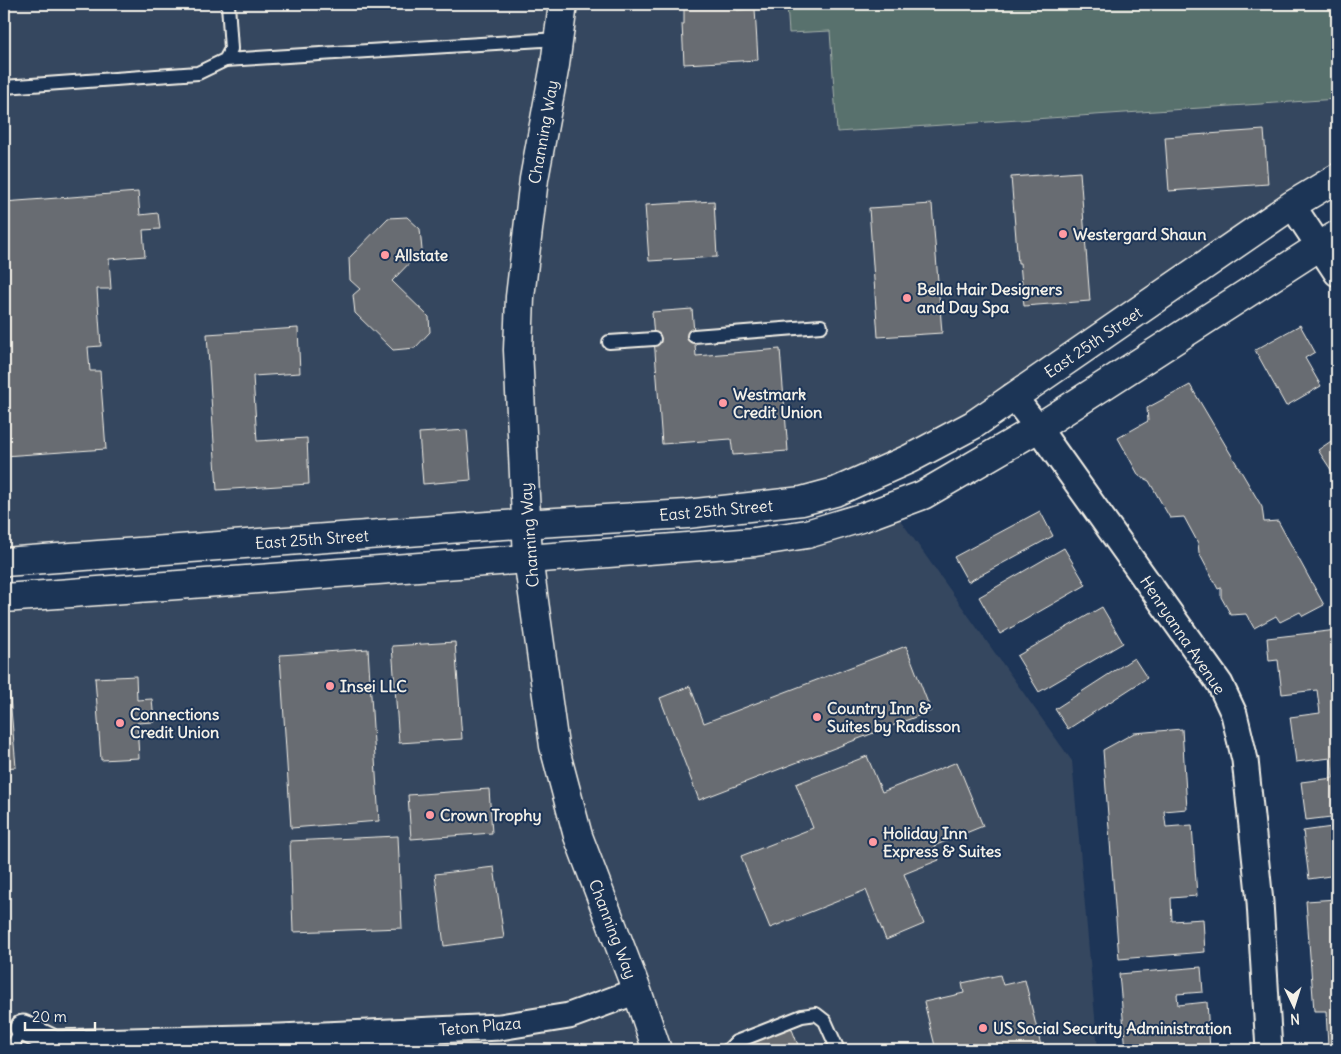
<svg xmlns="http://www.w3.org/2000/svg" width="1341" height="1054" font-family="Delius,sans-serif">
<rect width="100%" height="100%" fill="#1d3557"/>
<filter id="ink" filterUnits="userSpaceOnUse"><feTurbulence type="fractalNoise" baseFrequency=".02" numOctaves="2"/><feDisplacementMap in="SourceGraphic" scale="10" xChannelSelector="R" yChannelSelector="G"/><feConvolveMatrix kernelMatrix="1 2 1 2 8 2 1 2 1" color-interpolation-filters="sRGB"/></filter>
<g filter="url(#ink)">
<g fill="#34465f">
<polygon points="4,4 787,4 789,33 830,30 837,132 1337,99 1337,178 1013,396 802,501 4,562"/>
<polygon points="891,507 1072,761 1098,1050 4,1050 4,598 755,542"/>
</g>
<polygon fill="#59716d" stroke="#a6b1aa" points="787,4 1337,4 1337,99 837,132 830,31 789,33"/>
<g fill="#686c72" stroke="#f4f1e8">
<polygon points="684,4 736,4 737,10 755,9 758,60 684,64 682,24 684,24"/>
<polygon points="1264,130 1268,184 1169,191 1165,137"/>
<polygon points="1080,172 1090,301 1024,306 1020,263 1018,263 1011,177"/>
<polygon points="138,192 140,215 158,213 160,229 143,230 145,256 109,259 111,289 97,289 101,346 88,347 90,371 100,371 106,449 4,456 4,202"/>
<polygon points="714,201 717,257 649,261 645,205"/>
<polygon points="932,204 942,333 878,337 869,208"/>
<polygon points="407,217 420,229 422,250 392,281 429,317 430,332 415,348 393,350 355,313 353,295 360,289 350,280 349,258 388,218"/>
<polygon points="692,309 696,356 780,349 788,451 733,455 731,439 662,444 652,312"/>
<polygon points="1300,325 1315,352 1305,358 1321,386 1286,406 1255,350"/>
<polygon points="298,328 300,373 253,376 257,441 307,438 309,484 217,490 207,334"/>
<polygon points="1190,385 1262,507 1264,522 1278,521 1324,605 1303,616 1300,612 1280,622 1276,616 1254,628 1246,614 1231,615 1221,597 1221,588 1218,589 1199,553 1198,543 1184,517 1170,518 1149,481 1139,476 1118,438 1148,421 1147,408"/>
<polygon points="467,430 471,480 423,484 419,433"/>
<polygon points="1337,437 1337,479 1318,450"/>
<polygon points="1040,511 1053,536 968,582 954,557"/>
<polygon points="1064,548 1086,585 1000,634 979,597"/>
<polygon points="1102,607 1123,643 1039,692 1017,656"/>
<polygon points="1337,630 1337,881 1337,875 1309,879 1303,831 1332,827 1331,817 1306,820 1301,782 1333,778 1331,758 1296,762 1290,717 1320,713 1317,690 1282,694 1278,660 1269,661 1267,638"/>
<polygon points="455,642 462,739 399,743 392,646"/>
<polygon points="906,646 931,711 699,800 660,698 690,686 704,723"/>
<polygon points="368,649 379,821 291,828 280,655"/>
<polygon points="1134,658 1147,678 1068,729 1055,709"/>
<polygon points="136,676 137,700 152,699 154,722 137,723 139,758 101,760 95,678"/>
<polygon points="9,686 16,767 4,768 4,687"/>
<polygon points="1182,729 1187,809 1164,811 1166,827 1192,825 1197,896 1171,898 1172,921 1203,919 1205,952 1119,959 1103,750 1134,733"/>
<polygon points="867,756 882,792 957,762 983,826 934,846 939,860 904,874 924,924 886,940 866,890 770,928 741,856 813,828 796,784"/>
<polygon points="489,789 492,833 411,839 408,795"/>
<polygon points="398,836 402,928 293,932 290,841"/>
<polygon points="494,867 504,938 444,946 435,874"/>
<polygon points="1337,899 1337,1050 1317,1050 1317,1047 1328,1046 1326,1011 1314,1011 1306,901"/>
<polygon points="1201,967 1203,992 1177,994 1178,1005 1207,1002 1210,1050 1126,1050 1119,974"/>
<polygon points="1000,975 1003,985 1025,980 1042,1050 936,1050 924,1002 964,993 962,983"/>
<polygon points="791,1027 800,1050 741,1050 740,1047"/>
</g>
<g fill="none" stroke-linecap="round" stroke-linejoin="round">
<defs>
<g id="lane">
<polyline points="225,60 558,39"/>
<polyline points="4,87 198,73 225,60 231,49 228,4"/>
<polyline points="694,336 821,326"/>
<polyline points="609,342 654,339"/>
<polyline points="10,1050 23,1028"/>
<polyline points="728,1050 736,1042 802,1016 816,1014 825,1021 838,1050"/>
</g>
<g id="street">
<polyline points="1292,205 1337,273"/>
<polyline points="1013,396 1038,428 1220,684 1234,714 1245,760 1260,902 1269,1050"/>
<polyline points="23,1028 54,1043 280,1037 500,1027 569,1016 637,991"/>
</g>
<g id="secondary">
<polyline points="563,4 555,65 534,179 520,297 518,350 528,558 554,746 578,836 637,991 657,1050"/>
<polyline points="4,562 488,526 687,514 802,501 835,492 909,459 973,425 1292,205 1337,178"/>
<polyline points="4,598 755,542 807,534 864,517 923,495 1038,428 1337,235"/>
</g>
</defs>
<use href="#lane" stroke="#f4f1e8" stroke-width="16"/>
<use href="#street" stroke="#f4f1e8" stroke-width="29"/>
<use href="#secondary" stroke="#f4f1e8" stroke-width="31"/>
<use href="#lane" stroke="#1d3557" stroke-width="12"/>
<use href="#street" stroke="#1d3557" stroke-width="25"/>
<use href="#secondary" stroke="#1d3557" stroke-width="28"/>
</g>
</g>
<g fill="#ff9aa2" stroke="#1d3557" stroke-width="2">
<circle cx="1063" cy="234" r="5"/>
<circle cx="385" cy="255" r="5"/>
<circle cx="907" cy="298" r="5"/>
<circle cx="723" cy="403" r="5"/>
<circle cx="330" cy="686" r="5"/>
<circle cx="817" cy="717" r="5"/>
<circle cx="120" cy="723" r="5"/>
<circle cx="430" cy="815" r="5"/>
<circle cx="873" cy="842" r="5"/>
<circle cx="983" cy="1028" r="5"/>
</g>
<g text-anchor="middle" stroke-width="4" stroke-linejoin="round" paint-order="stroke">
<g font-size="16" fill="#f4f1e8" stroke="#1d3557">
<text transform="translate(543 132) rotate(-80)" y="6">Channing Way</text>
<text transform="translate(1093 342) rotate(-34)" y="6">East 25th Street</text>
<text transform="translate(716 510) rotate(-5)" y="6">East 25th Street</text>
<text transform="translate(529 535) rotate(-94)" y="6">Channing Way</text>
<text transform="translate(312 539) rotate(-4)" y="6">East 25th Street</text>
<text transform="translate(1183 635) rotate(56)" y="6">Henryanna Avenue</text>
<text transform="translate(613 929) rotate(69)" y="6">Channing Way</text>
<text transform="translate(480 1026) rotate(-5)" y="6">Teton Plaza</text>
</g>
<g font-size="16" font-weight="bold" fill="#f4f1e8" stroke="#1d3557" text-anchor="start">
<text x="1073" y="240">Westergard Shaun</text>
<text x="395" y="261">Allstate</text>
<text x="917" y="295">Bella Hair Designers<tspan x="917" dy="18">and Day Spa</tspan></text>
<text x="733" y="400">Westmark<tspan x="733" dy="18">Credit Union</tspan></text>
<text x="340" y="692">Insei LLC</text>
<text x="827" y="714">Country Inn &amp;<tspan x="827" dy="18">Suites by Radisson</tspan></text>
<text x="130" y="720">Connections<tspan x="130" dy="18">Credit Union</tspan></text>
<text x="440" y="821">Crown Trophy</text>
<text x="883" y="839">Holiday Inn<tspan x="883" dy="18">Express &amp; Suites</tspan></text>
<text x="993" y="1034">US Social Security Administration</text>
</g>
</g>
<rect width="1341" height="1054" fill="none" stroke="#1d3557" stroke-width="20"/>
<rect x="10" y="10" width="1321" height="1034" fill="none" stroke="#f4f1e8" stroke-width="2" filter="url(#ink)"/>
<g transform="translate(1294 1006) rotate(176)" stroke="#1d3557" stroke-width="4" paint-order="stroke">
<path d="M0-4L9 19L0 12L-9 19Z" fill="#f4f1e8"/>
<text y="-8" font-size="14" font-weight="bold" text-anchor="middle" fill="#f4f1e8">N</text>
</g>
<path d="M25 1022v8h70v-8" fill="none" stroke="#f4f1e8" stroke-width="2.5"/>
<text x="32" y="1022" font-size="15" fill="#f4f1e8" stroke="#1d3557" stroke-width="4" paint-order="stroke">20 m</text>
</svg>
